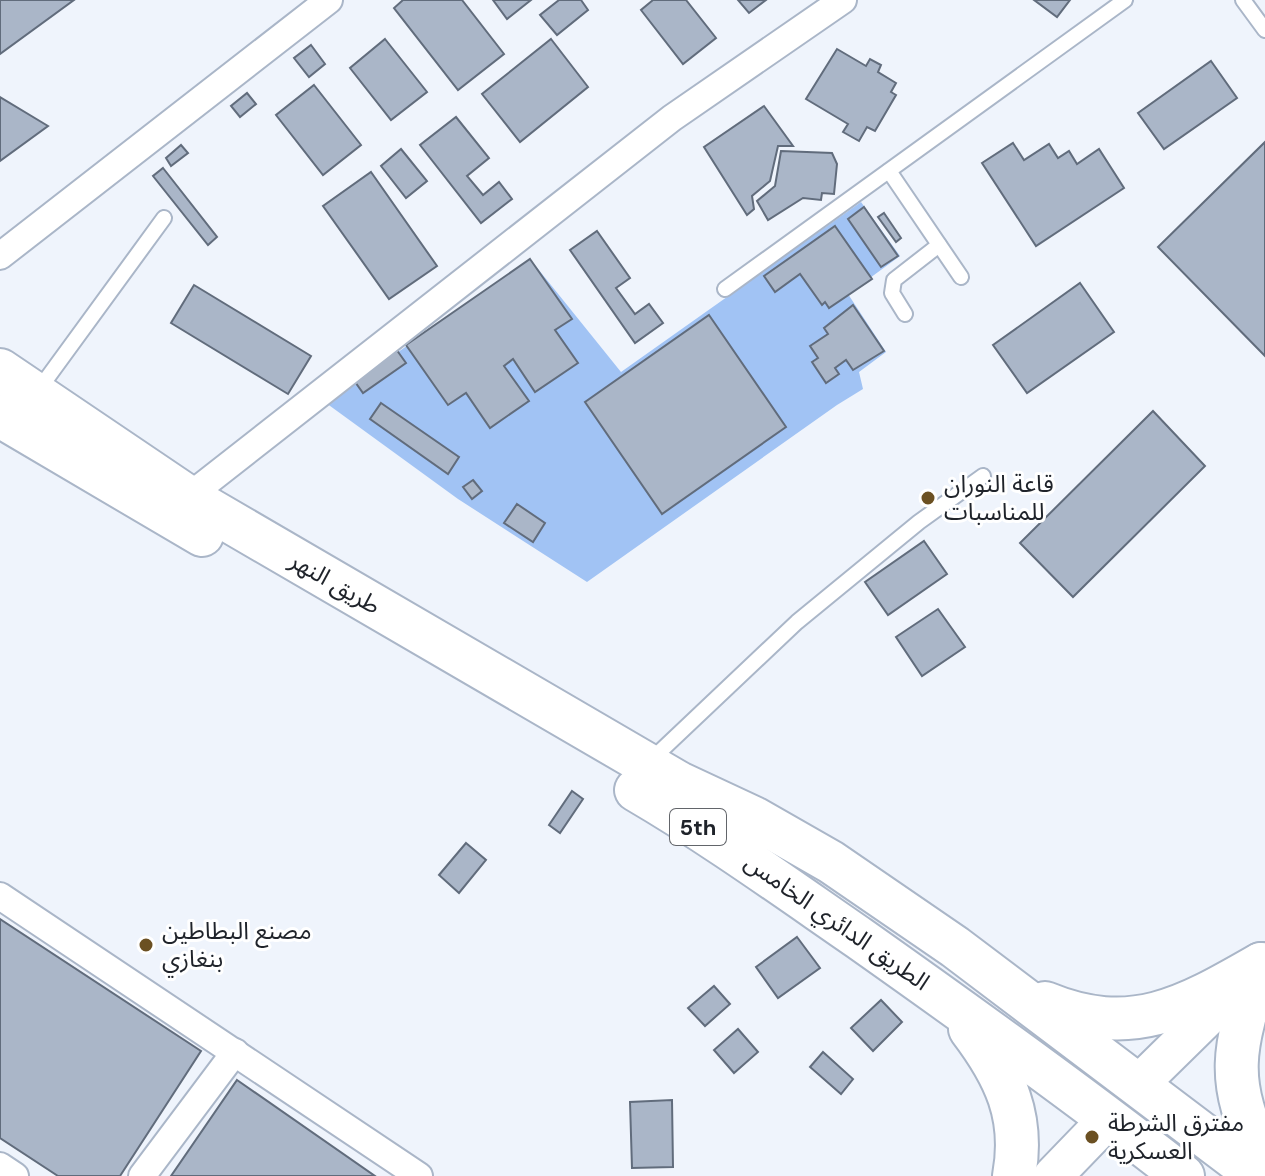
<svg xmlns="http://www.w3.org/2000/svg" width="1265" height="1176" font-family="'DM Sans','Noto Sans Arabic',sans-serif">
<rect width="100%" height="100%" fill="#eff4fc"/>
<polygon fill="#a1c3f4" points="861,202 900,256 848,294 886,352 859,372 863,389 837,405 587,582 458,499 326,403 530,259 621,372"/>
<g fill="#aab6c8" stroke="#616c7c" stroke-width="2">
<polygon points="0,0 74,0 0,54"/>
<polygon points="403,0 462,0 504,54 458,90 394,8"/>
<polygon points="493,0 531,0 507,19"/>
<polygon points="559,0 581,0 588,10 557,35 540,15"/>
<polygon points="653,0 686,0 716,38 683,64 641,10"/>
<polygon points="738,0 766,0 749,13"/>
<polygon points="1034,0 1070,0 1057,17"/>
<polygon points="385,39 427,92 391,120 350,68"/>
<polygon points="551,39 588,87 520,142 482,94"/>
<polygon points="311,45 325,64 309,77 294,58"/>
<polygon points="837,49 866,66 870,59 881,65 878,72 896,83 891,92 896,95 875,131 867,127 859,141 843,132 848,124 806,99"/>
<polygon points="1211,61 1237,98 1164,149 1138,113"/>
<polygon points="314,85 361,145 323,175 276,115"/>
<polygon points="247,93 256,104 240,117 231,106"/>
<polygon points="0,97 48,126 0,161"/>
<polygon points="764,106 793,146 778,146 770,181 752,196 754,209 747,215 704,147"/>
<polygon points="456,117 489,158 467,176 483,195 499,182 512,199 481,223 420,145"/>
<polygon points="1265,142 1265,356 1158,247"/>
<polygon points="1013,143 1024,160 1049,144 1058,158 1069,151 1077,164 1099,149 1124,188 1036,246 982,163"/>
<polygon points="181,145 188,153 171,166 166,158"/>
<polygon points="401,149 427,181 406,198 381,166"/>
<polygon points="781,151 832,153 837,164 834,194 822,193 821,200 803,198 768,220 757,201 775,186"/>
<polygon points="163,168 217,237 208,245 153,176"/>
<polygon points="371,172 437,266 389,299 323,206"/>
<polygon points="864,207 898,256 881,267 848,219"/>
<polygon points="884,213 901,238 896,242 878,217"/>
<polygon points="835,226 872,279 829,308 825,302 822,305 800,274 775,292 764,276"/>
<polygon points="597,231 630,278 616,288 635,314 649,304 663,323 635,343 570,250"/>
<polygon points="530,259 572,319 555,330 578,363 535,392 513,359 504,366 529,401 490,428 466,393 448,405 406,345"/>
<polygon points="1080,283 1114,332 1027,393 993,345"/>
<polygon points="194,285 311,356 288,394 171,323"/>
<polygon points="853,305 884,351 853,370 846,360 835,368 839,374 826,383 812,362 818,358 810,346 828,334 824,328"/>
<polygon points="709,315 786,427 662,514 585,402"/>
<polygon points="396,349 406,363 363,393 353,379"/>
<polygon points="381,403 459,457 448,474 370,419"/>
<polygon points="1153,411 1205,466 1073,597 1020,543"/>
<polygon points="473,480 482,491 472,499 463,487"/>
<polygon points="517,504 545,523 533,542 504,523"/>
<polygon points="924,541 947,574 888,615 865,582"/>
<polygon points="938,609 965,647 922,676 896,637"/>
<polygon points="572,791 583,799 560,833 549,825"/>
<polygon points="466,843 486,860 459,893 439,875"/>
<polygon points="0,919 201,1051 120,1176 58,1176 0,1138"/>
<polygon points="797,937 820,968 778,998 756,967"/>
<polygon points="714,986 730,1004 705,1026 688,1008"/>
<polygon points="881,1000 902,1022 873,1051 851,1028"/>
<polygon points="738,1029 758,1052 734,1073 714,1050"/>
<polygon points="823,1052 853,1079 841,1094 810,1067"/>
<polygon points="237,1080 375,1176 171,1176"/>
<polygon points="672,1100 673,1167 632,1168 630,1102"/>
</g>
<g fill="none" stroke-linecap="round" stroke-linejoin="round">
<defs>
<g id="service">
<polyline points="1243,0 1265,30"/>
<polyline points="889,171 961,277"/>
<polyline points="725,289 1125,0"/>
<polyline points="905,314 892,293 894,280 939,245"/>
<polyline points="37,392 164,218"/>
<polyline points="650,761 797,622 919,522 983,476"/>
</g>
<g id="minor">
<polyline points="0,256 329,0"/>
<polyline points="188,497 672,118 843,0"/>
<polyline points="0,896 419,1176"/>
<polyline points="0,1166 15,1176"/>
<polyline points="142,1176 235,1052"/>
</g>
<g id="secondary">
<polyline points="1138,1085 1247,978"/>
<polyline points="1053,1176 1109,1118"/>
</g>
<g id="primary">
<polyline points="0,370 188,497 679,783 754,818 831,862 955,947 1258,1176"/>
<polyline points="0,416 202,535"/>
<path d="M 636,790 C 713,835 785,887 859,938 C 968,1015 1077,1093 1183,1176"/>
<path d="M 1261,964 C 1233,1049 1223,1079 1265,1162"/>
<path d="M 1045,1003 C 1132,1039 1186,1007 1261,964"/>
<path d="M 970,1029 C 1005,1075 1025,1117 1014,1176"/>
</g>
</defs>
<use href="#service" stroke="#aab6c8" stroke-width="18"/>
<use href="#minor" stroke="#aab6c8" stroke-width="30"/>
<use href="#secondary" stroke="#aab6c8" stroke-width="42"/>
<use href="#primary" stroke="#aab6c8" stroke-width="46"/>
<use href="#service" stroke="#fff" stroke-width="14"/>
<use href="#minor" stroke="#fff" stroke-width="26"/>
<use href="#secondary" stroke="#fff" stroke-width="38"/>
<use href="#primary" stroke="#fff" stroke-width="42"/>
</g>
<g fill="#6b5022" stroke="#fff" stroke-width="3">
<circle cx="928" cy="498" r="8"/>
<circle cx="146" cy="945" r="8"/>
<circle cx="1092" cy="1137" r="8"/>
</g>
<g text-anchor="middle" stroke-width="6" stroke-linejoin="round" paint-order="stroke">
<rect fill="#fff" stroke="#62656a" stroke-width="2" x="670" y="809" width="56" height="36" rx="6"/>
<g font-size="22" font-weight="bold" fill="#1f232a">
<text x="698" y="835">5th</text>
</g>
<g font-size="24" fill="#1f232a" stroke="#fff" text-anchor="start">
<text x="944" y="492">قاعة النوران<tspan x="944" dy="28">للمناسبات</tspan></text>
<text x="162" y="939">مصنع البطاطين<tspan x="162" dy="28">بنغازي</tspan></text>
<text x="1108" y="1131">مفترق الشرطة<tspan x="1108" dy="28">العسكرية</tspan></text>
</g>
<g font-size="24" fill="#1f232a" stroke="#fff">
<text transform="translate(335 583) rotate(30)" y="8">طريق النهر</text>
<text transform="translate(837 922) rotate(35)" y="8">الطريق الدائري الخامس</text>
</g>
</g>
</svg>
